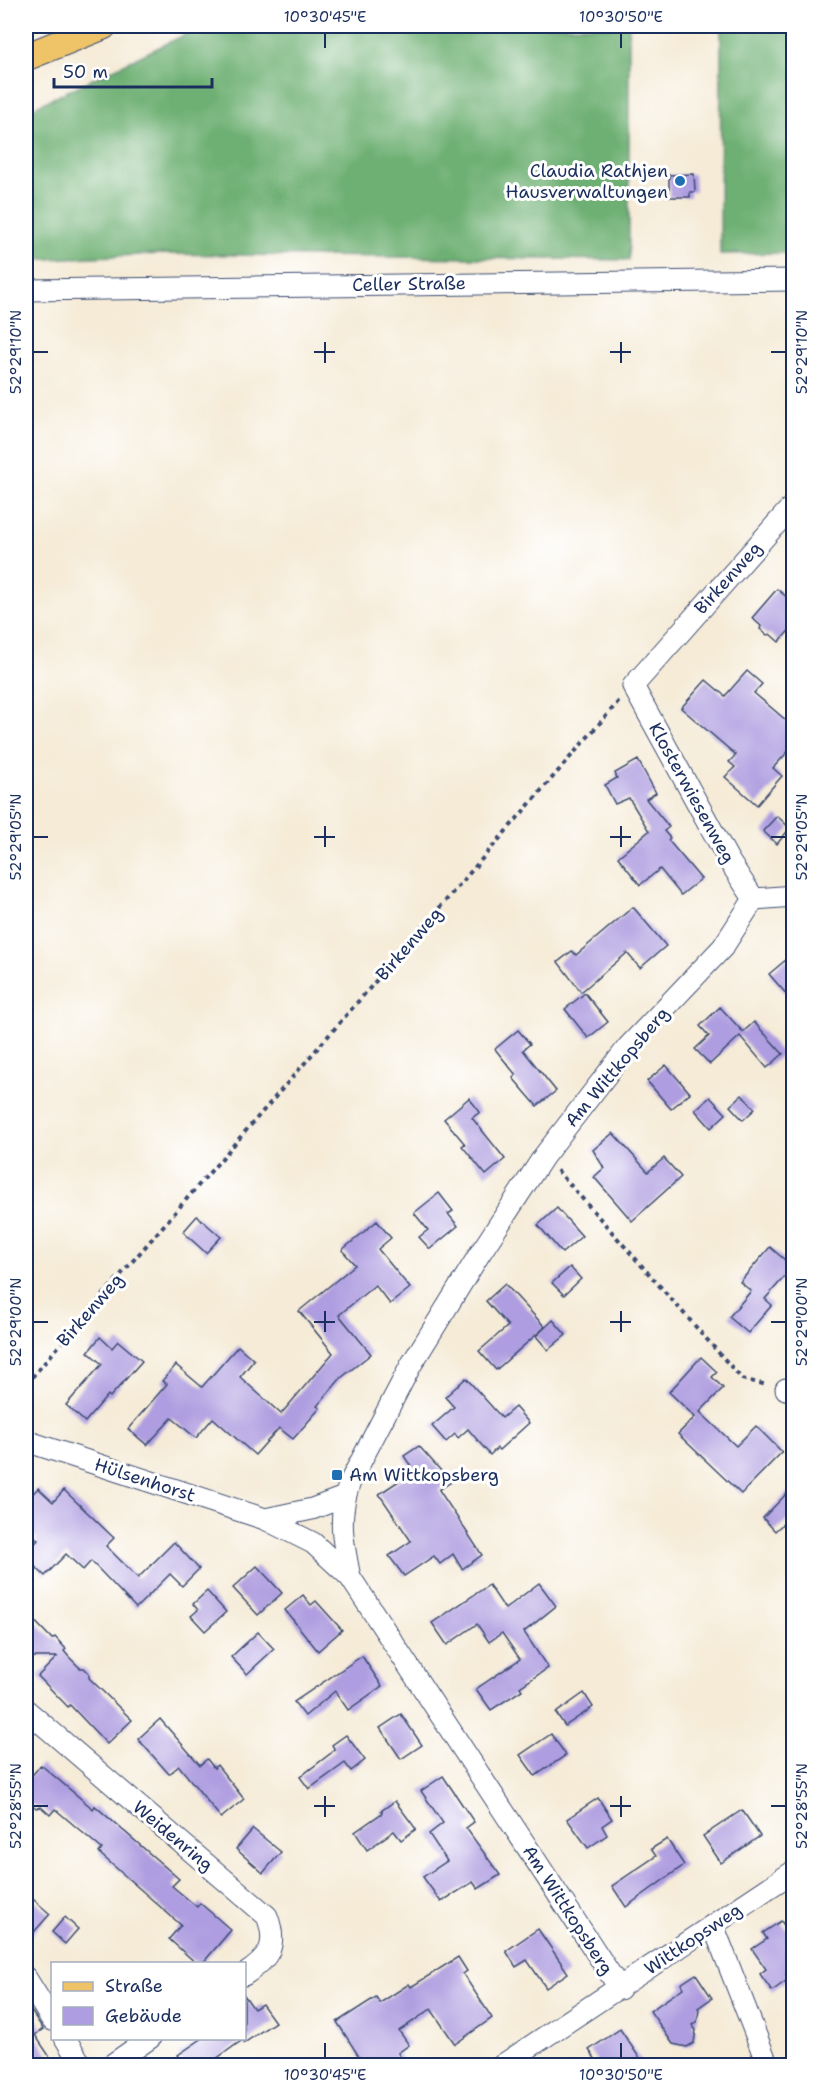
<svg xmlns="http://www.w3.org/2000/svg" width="819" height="2091" font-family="'Shantell Sans',sans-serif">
<rect width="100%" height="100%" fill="#fff"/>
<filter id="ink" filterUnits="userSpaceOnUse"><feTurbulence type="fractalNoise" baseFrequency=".0167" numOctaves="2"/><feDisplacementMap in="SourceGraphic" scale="12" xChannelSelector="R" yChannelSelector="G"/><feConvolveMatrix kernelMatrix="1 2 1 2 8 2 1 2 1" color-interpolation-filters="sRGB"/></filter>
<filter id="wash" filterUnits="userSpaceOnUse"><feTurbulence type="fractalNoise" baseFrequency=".008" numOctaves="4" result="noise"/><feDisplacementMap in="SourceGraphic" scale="24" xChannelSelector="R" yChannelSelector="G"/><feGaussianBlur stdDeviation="1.35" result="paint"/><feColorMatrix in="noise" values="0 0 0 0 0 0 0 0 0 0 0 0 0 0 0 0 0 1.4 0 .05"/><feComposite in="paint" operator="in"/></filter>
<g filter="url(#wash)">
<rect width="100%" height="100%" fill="#f5ebd7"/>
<g fill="#6eb073" stroke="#447068" stroke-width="1.5">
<polygon points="203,26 629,26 629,260 161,254 26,260 26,111"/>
<polygon points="721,26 793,26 793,253 720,254"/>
</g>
<g id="blocks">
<g fill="#ae9de0">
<polygon points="694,174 695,192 690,192 690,197 669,197 669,175"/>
<polygon points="777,589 794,603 794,625 779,642 770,634 767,635 760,629 761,626 752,618"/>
<polygon points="747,671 762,684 754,693 794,727 794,745 773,768 782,776 757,805 725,777 735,767 729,762 736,755 681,708 706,680 725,696"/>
<polygon points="638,760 656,793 646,799 669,827 664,831 670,838 668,840 701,879 681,895 660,869 640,885 618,857 649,831 629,798 615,804 605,785 617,778 615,773"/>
<polygon points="777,816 790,828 777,844 763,831"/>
<polygon points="633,907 666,946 640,968 627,953 581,992 558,962 572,951 576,955"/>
<polygon points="794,953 794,1003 769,974"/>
<polygon points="585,993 608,1022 588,1038 565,1009"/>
<polygon points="720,1007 743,1032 754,1022 783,1054 767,1068 740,1036 710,1064 695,1049 709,1036 700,1026"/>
<polygon points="518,1030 530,1044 523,1050 556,1091 537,1106 513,1078 516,1075 495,1049"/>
<polygon points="666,1065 690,1093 671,1109 647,1081"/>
<polygon points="742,1095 755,1109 743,1120 730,1106"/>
<polygon points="710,1097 726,1114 711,1128 695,1110"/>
<polygon points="469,1098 480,1112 472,1118 505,1159 486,1175 462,1146 465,1144 444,1119"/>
<polygon points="613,1133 648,1172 664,1158 681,1177 632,1221 594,1177 604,1168 593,1150"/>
<polygon points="439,1193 453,1211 448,1214 458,1226 430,1249 419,1237 428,1230 414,1213"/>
<polygon points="557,1208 582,1236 562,1253 538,1225"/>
<polygon points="197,1216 221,1237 206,1253 183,1232"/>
<polygon points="377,1221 391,1238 378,1249 410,1288 390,1304 375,1285 339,1315 371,1354 341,1378 317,1406 320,1408 293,1439 279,1428 255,1455 213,1418 196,1438 172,1418 147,1445 128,1429 167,1384 162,1381 176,1365 202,1387 238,1346 254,1360 240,1377 281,1414 333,1353 299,1311 355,1265 342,1250"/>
<polygon points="770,1247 793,1267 765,1299 772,1305 748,1333 729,1317 751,1291 740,1282"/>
<polygon points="570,1267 581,1279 564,1295 552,1283"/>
<polygon points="505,1284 545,1327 496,1370 479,1351 508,1326 486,1301"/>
<polygon points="553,1320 566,1335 548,1350 536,1336"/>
<polygon points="100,1337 112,1348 118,1341 142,1361 110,1397 108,1395 85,1422 66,1405 102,1364 88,1352"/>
<polygon points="701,1357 717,1372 712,1377 723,1388 700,1412 736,1446 756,1426 782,1452 741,1494 678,1434 695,1417 669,1392"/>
<polygon points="466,1378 502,1418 515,1407 529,1423 499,1450 497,1448 490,1455 468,1429 458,1438 455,1434 446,1442 432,1426 454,1407 445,1397"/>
<polygon points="419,1446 451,1482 439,1490 482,1555 462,1569 453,1554 440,1564 434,1556 404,1576 389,1556 411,1541 379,1494 414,1471 404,1456"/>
<polygon points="794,1486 794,1514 775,1531 763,1518"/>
<polygon points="38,1488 53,1502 64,1490 114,1538 106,1546 138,1578 174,1542 199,1569 182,1586 170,1574 136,1608 91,1561 83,1570 66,1554 45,1576 26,1558 26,1553 38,1540 26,1528 26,1501"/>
<polygon points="257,1566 282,1593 258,1615 233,1588"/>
<polygon points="539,1583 556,1606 524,1632 548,1668 520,1687 522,1690 491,1710 476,1689 520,1659 502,1633 489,1642 477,1624 447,1645 432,1623 489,1585 505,1609"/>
<polygon points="207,1591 226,1612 205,1631 191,1616 198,1610 193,1604"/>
<polygon points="303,1595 311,1605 316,1601 342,1630 318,1651 285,1610"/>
<polygon points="26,1612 52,1639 55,1637 66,1649 64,1651 69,1657 80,1668 84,1668 89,1673 89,1678 132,1720 107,1744 70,1705 68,1707 38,1676 57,1657 26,1657"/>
<polygon points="258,1632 274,1649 247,1674 231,1657"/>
<polygon points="362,1656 382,1686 348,1710 335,1691 305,1716 294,1702"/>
<polygon points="584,1693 593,1707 565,1726 556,1713"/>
<polygon points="401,1714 422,1745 401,1759 380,1728"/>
<polygon points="160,1719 200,1765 207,1759 214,1768 217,1765 244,1799 221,1818 179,1766 169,1774 138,1739"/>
<polygon points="551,1734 566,1755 535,1776 520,1755"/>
<polygon points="346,1735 365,1760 351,1771 345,1763 309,1789 300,1777 335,1750 332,1745"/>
<polygon points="41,1765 93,1809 95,1806 179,1879 172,1886 197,1907 200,1903 231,1930 202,1964 197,1964 169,1939 181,1925 99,1853 102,1849 55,1809 50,1815 41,1807 36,1808 29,1802 29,1797 26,1794 26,1782"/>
<polygon points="443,1776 474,1822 466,1828 500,1875 478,1889 473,1882 441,1902 423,1877 447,1861 429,1834 443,1823 421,1791"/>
<polygon points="598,1798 612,1819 602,1826 607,1835 588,1848 567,1819"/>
<polygon points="395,1801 416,1829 401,1840 394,1831 367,1850 355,1832 382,1813 381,1811"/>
<polygon points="742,1810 760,1836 721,1863 703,1836"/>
<polygon points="253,1829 281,1852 263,1873 236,1849"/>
<polygon points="667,1839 684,1865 626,1907 612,1886 656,1856 651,1849"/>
<polygon points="26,1893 50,1914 26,1941"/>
<polygon points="65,1917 78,1929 65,1944 52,1932"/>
<polygon points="781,1921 794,1939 794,1969 786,1974 790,1978 772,1991 760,1974 766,1969 752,1949 767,1939 763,1933"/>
<polygon points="538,1929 568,1973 546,1988 527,1960 516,1967 506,1951"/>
<polygon points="458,1957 467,1971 463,1974 492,2018 455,2044 431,2009 399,2031 409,2045 398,2053 406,2066 365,2066 337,2022 376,1997 380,2003 409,1984 411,1987"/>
<polygon points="696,1974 712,1998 698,2008 699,2010 697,2022 692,2025 696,2030 694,2043 687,2047 673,2044 650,2011 683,1988 681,1984"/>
<polygon points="244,1995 254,2009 262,2004 275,2022 244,2043 244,2039 206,2066 185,2066 178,2055 203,2038 244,2038"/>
<polygon points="26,2009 32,2012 43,2029 35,2035 56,2066 26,2066"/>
<polygon points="620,2029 645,2066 600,2066 589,2050"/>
</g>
</g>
</g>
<g filter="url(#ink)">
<use href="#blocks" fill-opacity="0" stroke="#3c4b70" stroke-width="1.5"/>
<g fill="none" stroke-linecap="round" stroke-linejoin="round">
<defs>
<g id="minor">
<polyline points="26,290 794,280"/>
<polyline points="754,899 729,861 633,686 794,504"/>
<polyline points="786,1389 794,1389"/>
<polyline points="26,1441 265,1519"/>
<polyline points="344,1497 312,1509 265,1519 313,1543 350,1577"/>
<path d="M 26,1710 L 267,1916 C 278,1945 270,1958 244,1975"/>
<polyline points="713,1925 768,2066"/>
<polyline points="26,1978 52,2020"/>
<path d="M 620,1989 L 350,1577 C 343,1543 337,1516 350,1482 L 411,1365 L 479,1255 L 544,1156 L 628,1047 L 723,947 L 754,899 L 794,896"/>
<polyline points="65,2038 82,2066"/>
<polyline points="110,2066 150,2038"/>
<polyline points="501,2066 794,1871"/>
</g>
<polyline id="major" points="26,57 103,26"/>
</defs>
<use href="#minor" stroke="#3c4b70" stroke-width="23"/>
<use href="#major" stroke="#3c4b70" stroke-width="29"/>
<g stroke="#3c4b70" stroke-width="4" stroke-dasharray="4.5 4.5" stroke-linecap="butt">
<polyline points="557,1170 742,1379 767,1385"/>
<polyline points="26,1384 619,701"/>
</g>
<use href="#minor" stroke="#fff" stroke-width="21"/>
<use href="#major" stroke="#efc469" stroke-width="27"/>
</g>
</g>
<path fill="none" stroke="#1b2f5e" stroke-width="2" d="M 325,33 L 325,48M 621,33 L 621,48M 325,342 L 325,363M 621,342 L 621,363M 33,352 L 48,352M 314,352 L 335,352M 610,352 L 631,352M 771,352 L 786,352M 325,826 L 325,847M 621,826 L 621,847M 33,837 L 48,837M 314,837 L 335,837M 610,837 L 631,837M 771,837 L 786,837M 325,1311 L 325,1332M 621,1311 L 621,1332M 33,1322 L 48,1322M 314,1322 L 335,1322M 610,1322 L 631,1322M 771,1322 L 786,1322M 325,1796 L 325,1817M 621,1796 L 621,1817M 33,1806 L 48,1806M 314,1806 L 335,1806M 610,1806 L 631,1806M 771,1806 L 786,1806M 325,2043 L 325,2058M 621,2043 L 621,2058"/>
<g fill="#1f6fb2" stroke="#fff" stroke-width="2">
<circle cx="680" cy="181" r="6"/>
<rect x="331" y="1469" width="12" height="12" rx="3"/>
</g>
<g text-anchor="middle" stroke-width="6" stroke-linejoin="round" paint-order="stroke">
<g font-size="18" fill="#1b2f5e" stroke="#fff" text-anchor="end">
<text x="668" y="177">Claudia Rathjen<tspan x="668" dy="21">Hausverwaltungen</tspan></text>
<text x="349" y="1481" text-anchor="start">Am Wittkopsberg</text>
</g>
<g font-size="18" fill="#1b2f5e" stroke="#fff">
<text transform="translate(409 284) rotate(-1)" y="6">Celler Straße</text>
<text transform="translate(728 578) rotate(-48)" y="6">Birkenweg</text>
<text transform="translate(692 793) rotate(61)" y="6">Klosterwiesenweg</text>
<text transform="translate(409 944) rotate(-49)" y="6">Birkenweg</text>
<text transform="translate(617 1067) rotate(-50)" y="6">Am Wittkopsberg</text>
<text transform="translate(90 1310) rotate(-49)" y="6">Birkenweg</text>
<text transform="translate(145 1480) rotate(18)" y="6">Hülsenhorst</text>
<text transform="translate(173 1836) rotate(40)" y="6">Weidenring</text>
<text transform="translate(568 1910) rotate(57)" y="6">Am Wittkopsberg</text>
<text transform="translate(693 1939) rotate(-34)" y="6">Wittkopsweg</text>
</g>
</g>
<rect width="819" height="2091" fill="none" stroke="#fff" stroke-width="66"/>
<rect x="51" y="1962" width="195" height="78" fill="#ffffff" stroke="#a4acbf" stroke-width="1.5"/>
<rect x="63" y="1982" width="30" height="9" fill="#efc469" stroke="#a4acbf" stroke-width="1.5"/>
<text x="105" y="1992" font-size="18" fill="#1b2f5e">Straße</text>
<rect x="63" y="2007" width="30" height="18" fill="#ae9de0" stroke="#a4acbf" stroke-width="1.5"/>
<text x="105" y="2022" font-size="18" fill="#1b2f5e">Gebäude</text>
<path d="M54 78v9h158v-9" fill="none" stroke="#1b2f5e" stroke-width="3"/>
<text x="63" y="78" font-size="18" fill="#1b2f5e" stroke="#ffffff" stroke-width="4.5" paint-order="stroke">50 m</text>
<rect x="33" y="33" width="753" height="2025" fill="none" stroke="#1b2f5e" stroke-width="2"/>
<g font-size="15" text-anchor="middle" fill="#1b2f5e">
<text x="325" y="22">10°30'45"E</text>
<text x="621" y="22">10°30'50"E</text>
<text transform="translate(16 352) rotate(-90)" y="5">52°29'10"N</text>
<text transform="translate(802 352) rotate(-90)" y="5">52°29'10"N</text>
<text transform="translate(16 837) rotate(-90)" y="5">52°29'05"N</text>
<text transform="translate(802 837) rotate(-90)" y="5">52°29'05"N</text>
<text transform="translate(16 1322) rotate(-90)" y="5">52°29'00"N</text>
<text transform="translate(802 1322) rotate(-90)" y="5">52°29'00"N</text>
<text transform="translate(16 1806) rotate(-90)" y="5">52°28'55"N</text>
<text transform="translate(802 1806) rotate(-90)" y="5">52°28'55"N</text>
<text x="325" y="2080">10°30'45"E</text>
<text x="621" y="2080">10°30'50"E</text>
</g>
</svg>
